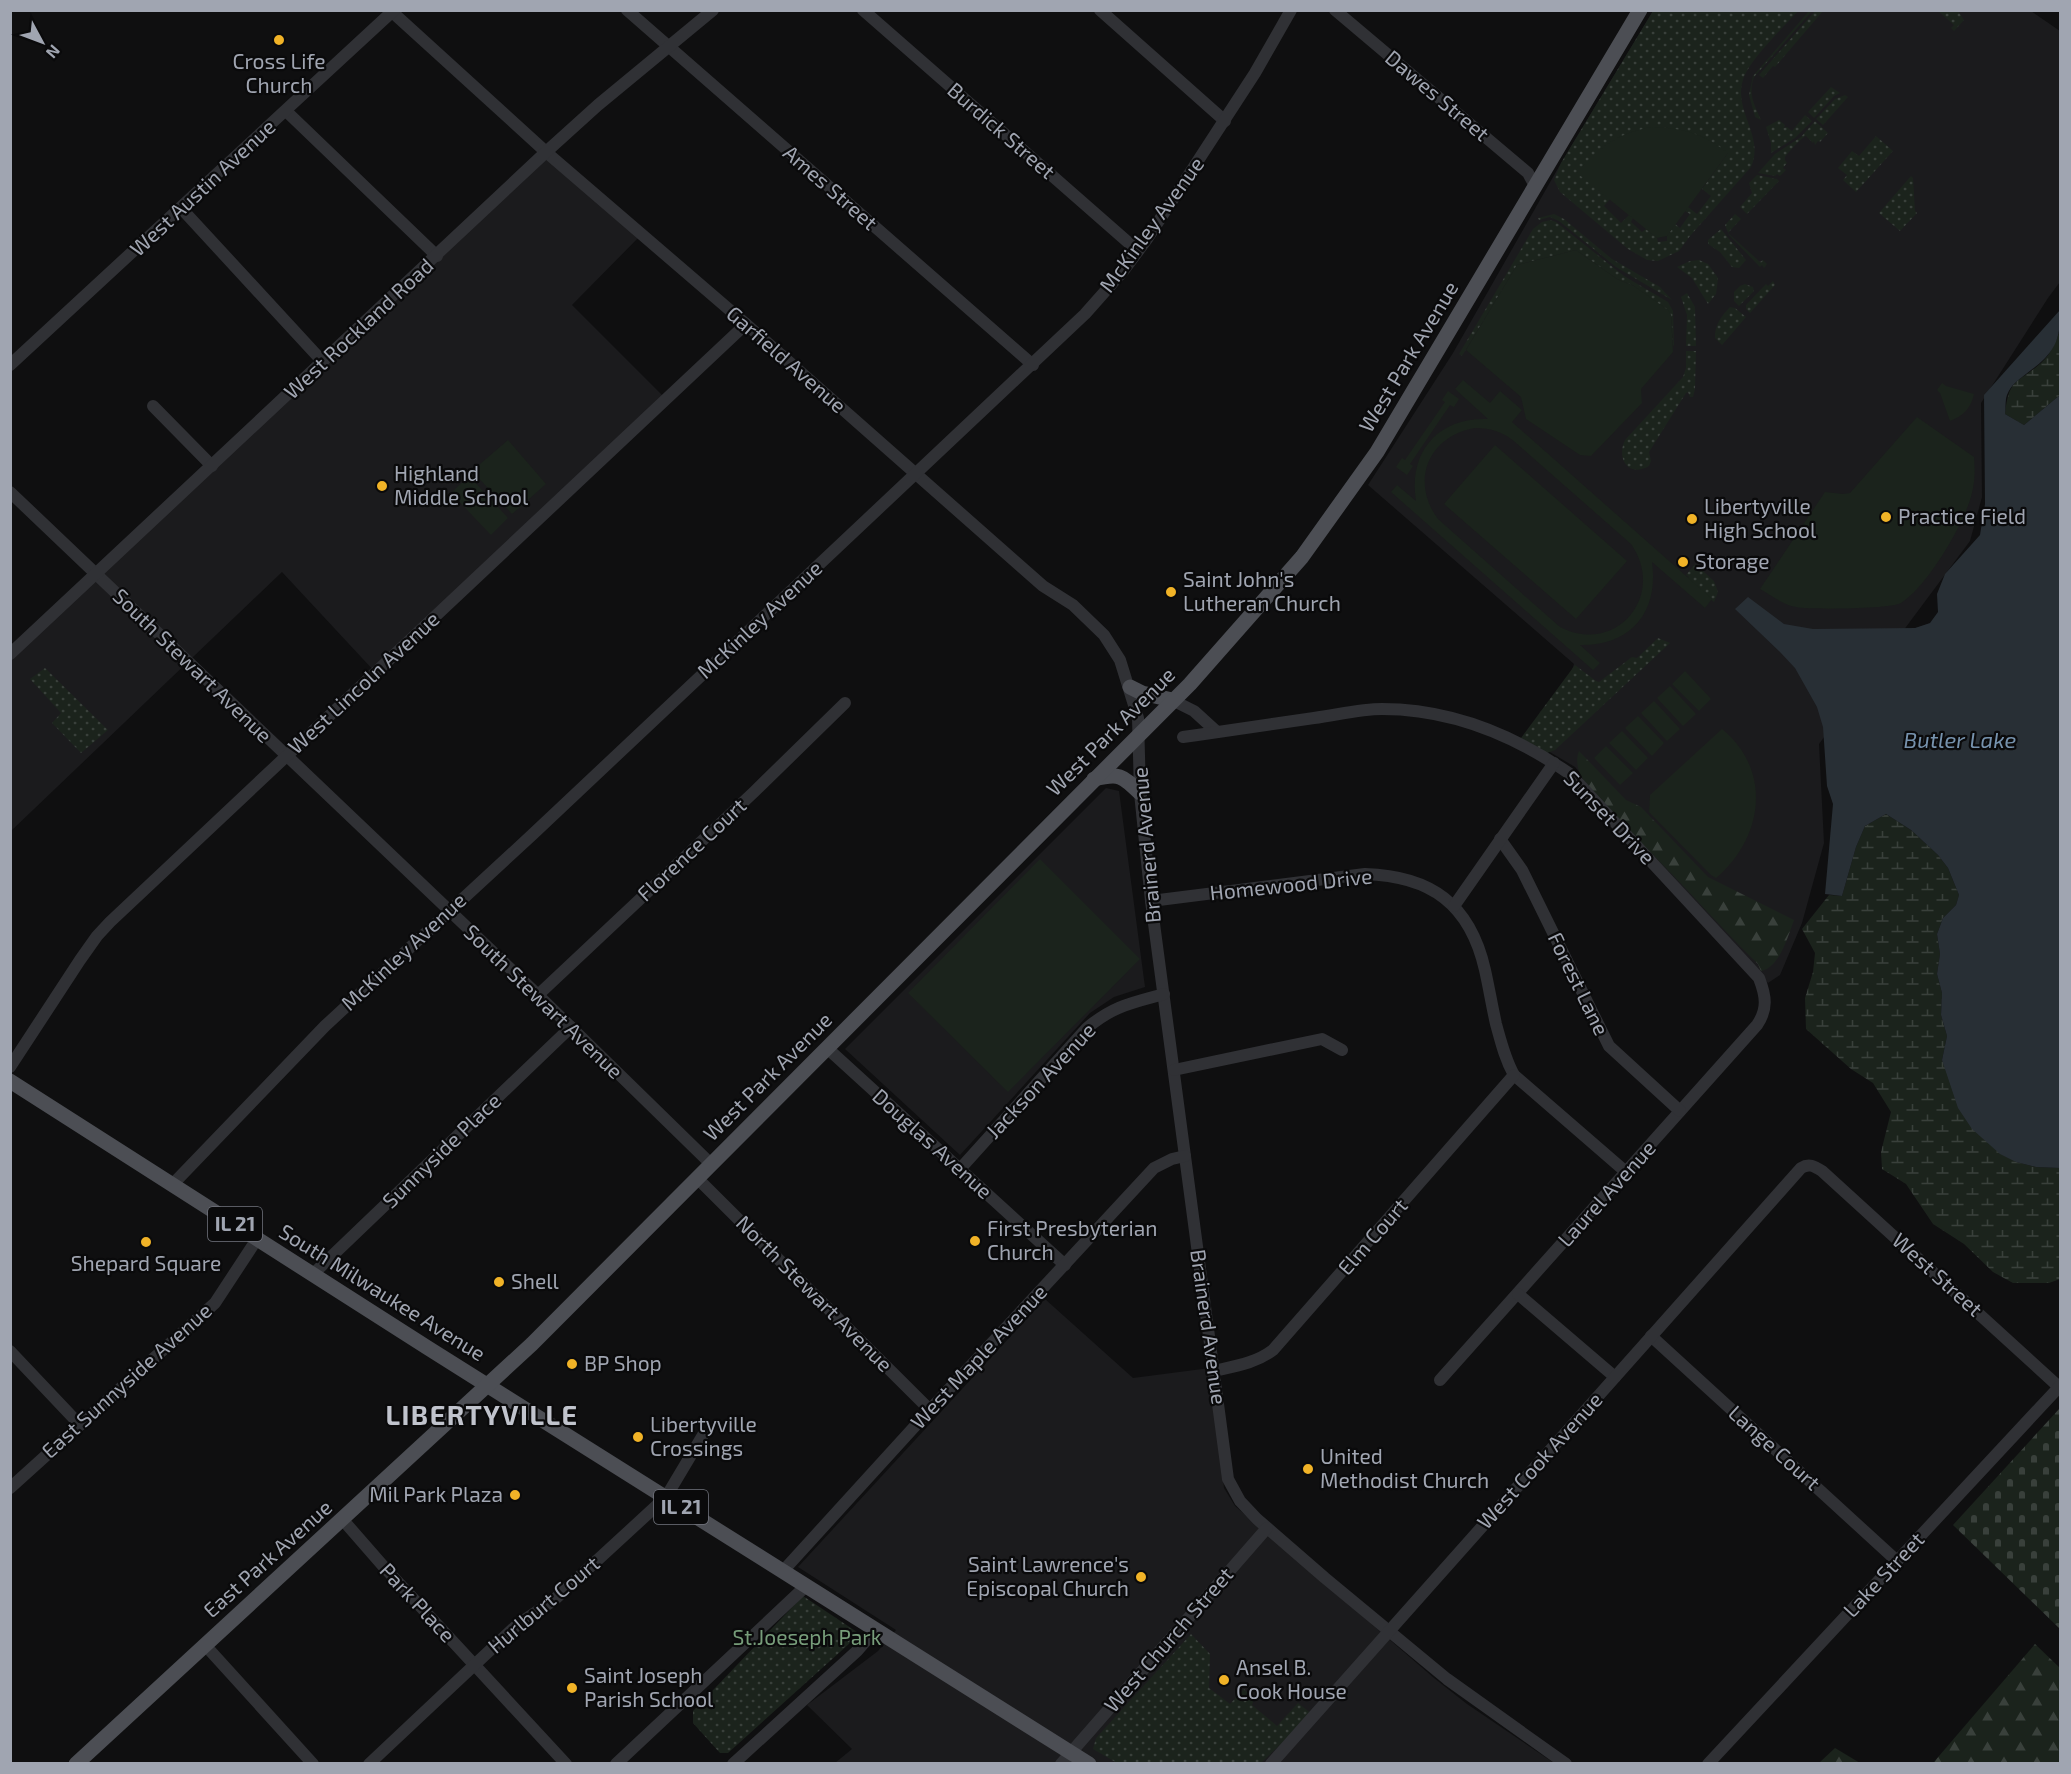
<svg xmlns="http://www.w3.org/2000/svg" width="2071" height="1774" font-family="'Exo 2',sans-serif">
<defs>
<pattern id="grass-dots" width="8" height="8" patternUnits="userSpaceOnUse" patternTransform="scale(1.5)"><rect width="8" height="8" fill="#1b231c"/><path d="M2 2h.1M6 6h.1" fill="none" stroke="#39403b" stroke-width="1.8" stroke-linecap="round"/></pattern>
<pattern id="forest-firs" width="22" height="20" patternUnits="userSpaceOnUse" patternTransform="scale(1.5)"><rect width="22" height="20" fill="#1b231c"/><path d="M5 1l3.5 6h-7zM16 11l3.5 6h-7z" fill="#39403b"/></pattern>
<pattern id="wetland-marsh" width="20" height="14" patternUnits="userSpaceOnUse" patternTransform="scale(1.5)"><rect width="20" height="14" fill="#1b231c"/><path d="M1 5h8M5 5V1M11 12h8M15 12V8" fill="none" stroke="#39403b"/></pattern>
<pattern id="cemetery-stones" width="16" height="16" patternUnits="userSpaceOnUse" patternTransform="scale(1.5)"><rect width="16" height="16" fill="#1b231c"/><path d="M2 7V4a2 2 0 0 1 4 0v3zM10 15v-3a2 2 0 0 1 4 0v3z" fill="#39403b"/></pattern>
</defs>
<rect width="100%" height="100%" fill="#0f0f10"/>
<g fill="#1b1b1d">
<polygon points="1653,11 2031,11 2060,31 2060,282 2048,298 1981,403 1982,497 1970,541 1819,744 1824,843 1802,923 1780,975 1768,983 1575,767 1543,748 1574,664 1368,485 1453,353 1561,163"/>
<polygon points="546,152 642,234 572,305 666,399 375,672 282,572 11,831 11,654"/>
<polygon points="1106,788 1119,791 1145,987 1114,997 1090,1013 960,1155 845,1049"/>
<polygon points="1045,1299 1133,1378 1210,1368 1224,1488 1235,1506 1434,1678 1467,1704 1554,1763 835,1763 852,1749 807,1705 878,1651 896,1630 798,1567"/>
</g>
<g fill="url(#grass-dots)" fill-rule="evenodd">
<polygon points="1816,10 1823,11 1775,67 1773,66 1763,78 1759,75"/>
<path d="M 1653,11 L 1798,11 C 1784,27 1749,60 1743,80 C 1733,111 1765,136 1751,167 L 1690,236 L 1679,251 L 1658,261 L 1647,260 L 1628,249 L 1560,192 L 1554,180 L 1561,163 ZM 1728,153 L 1702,189 L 1711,196 L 1697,214 L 1688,207 L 1685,211 L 1690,214 L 1680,228 L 1675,224 L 1667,236 L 1667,241 L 1658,242 L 1657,238 L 1646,229 L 1642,232 L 1631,222 L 1633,218 L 1629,215 L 1621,223 L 1604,206 L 1610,199 L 1578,172 Z"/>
<path d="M 1809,11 L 1812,11 L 1754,77 C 1748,94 1754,104 1761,120 L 1755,117 L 1749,95 L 1753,76 Z"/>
<polygon points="1938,11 1958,11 1964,20 1954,31 1951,28 1954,25"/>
<polygon points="1831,87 1840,93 1834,96 1814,118 1808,112"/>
<polygon points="1845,95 1848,97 1823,125 1816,119 1835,99"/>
<polygon points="1805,115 1812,121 1795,138 1771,153 1771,143 1766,127 1779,120 1785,125 1784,128 1787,127 1792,131"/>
<path d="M 1815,121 L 1828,133 L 1820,142 L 1818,141 L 1815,145 L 1814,141 L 1813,143 L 1806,136 C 1802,137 1789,152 1785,157 L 1785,160 L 1787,163 L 1783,168 L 1786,170 L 1780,176 L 1777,174 L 1775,176 L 1758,173 L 1775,154 L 1801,137 Z"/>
<polygon points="1876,136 1893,151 1856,192 1843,180 1847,175 1838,168 1852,151 1859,156"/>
<polygon points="1757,175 1777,179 1779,181 1747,214 1740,207 1752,193 1749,183"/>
<polygon points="1911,176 1913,178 1915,211 1917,213 1900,231 1879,213"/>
<polygon points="1554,214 1564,219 1612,259 1660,287 1672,300 1616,267 1559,221 1550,217 1539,220 1538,218"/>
<polygon points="1735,214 1741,219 1728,233 1760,262 1763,260 1767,264 1764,268 1762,265 1760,267 1729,235 1725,225"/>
<polygon points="1551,220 1556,222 1624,276 1668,302 1673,311 1674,345 1673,346 1671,315 1634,286 1617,279 1576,250 1517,265 1462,356 1459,354 1533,229 1542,222"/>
<polygon points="1721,229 1746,260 1739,268 1732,267 1720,252 1708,244 1708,240"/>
<polygon points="1699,260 1708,264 1718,278 1716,294 1708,304 1692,278 1677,267 1690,261"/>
<polygon points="1773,281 1775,285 1750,313 1746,309 1746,305 1766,284 1768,286"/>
<polygon points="1745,284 1753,287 1754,291 1739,306 1734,301 1734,292 1740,286"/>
<polygon points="1687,293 1695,307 1696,346 1686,346 1687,315 1681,297"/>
<path d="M 1730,307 L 1735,308 L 1746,317 L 1722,345 L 1715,338 C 1714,326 1722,315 1730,307 Z"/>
<path d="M 1686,351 L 1696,351 L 1695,389 L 1693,397 L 1690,397 L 1688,392 L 1686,393 L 1649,452 L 1651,461 L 1649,466 C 1629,478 1616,459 1625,440 L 1683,377 L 1686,368 Z"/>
<polygon points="1695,564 1714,581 1718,592 1714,602 1687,579 1689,577 1686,575"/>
<polygon points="1658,638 1670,643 1555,750 1547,753 1521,738 1575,665 1596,681 1599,682 1632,657 1637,658"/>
<polygon points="45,668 108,730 81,753 52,723 61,713 30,679"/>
<polygon points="803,1596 860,1634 728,1753 720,1753 693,1723 693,1711"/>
<polygon points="1191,1634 1210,1654 1209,1688 1230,1704 1244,1689 1254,1699 1252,1705 1277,1726 1298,1703 1312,1714 1261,1763 1117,1763 1093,1749 1096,1738"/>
</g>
<g fill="url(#forest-firs)">
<path d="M 1579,751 L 1626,800 L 1641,807 L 1708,877 L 1794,920 C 1788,936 1780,967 1761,971 L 1758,964 C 1724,931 1693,895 1659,861 C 1634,836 1605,811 1584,781 C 1578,772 1575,761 1579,751 Z"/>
<polygon points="2035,1644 2060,1668 2060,1763 1933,1763"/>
<polygon points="1835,1748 1860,1763 1819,1763"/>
</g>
<g fill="url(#wetland-marsh)">
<path d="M 2060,330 L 2060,395 L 2024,425 L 2005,414 C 2009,377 2017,384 2041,363 C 2051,354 2056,342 2060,330 Z"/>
<polygon points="1886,814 1911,830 1938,855 1948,868 1959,895 1956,905 1943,918 1937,934 1940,954 1937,974 1942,993 1941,1015 1947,1036 1942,1060 2016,1162 2036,1167 2060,1168 2060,1279 2049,1283 2013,1283 1993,1272 1964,1244 1933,1224 1906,1184 1882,1169 1881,1152 1891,1112 1873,1083 1851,1069 1806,1029 1805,998 1813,972 1815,953 1802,929 1829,895 1842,896 1856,847 1865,826"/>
</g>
<polygon fill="url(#cemetery-stones)" points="2060,1408 2060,1629 1953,1525"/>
<g fill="#1b231c" fill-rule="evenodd">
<path d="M 1651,127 C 1684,128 1702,133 1728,153 L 1667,236 L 1657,238 L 1577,173 C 1600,146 1617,134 1651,127 Z"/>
<polygon points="1576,250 1617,279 1634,286 1668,310 1671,315 1673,352 1641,389 1642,403 1591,456 1580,455 1526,419 1521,397 1466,350 1517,265"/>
<path d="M 1463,380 L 1490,403 L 1500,391 L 1522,410 L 1512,422 L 1712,599 L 1705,608 L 1652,562 C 1659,612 1631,646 1580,645 L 1600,663 L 1593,670 L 1391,492 L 1397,485 L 1416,501 C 1408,452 1438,417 1488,419 L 1455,389 ZM 1475,428 C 1491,428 1503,432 1515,442 L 1631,544 C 1667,595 1616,656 1560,627 L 1438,519 C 1410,482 1428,436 1475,428 Z"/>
<path d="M 1942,383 L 1946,386 L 1974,394 C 1971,408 1963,416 1950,421 L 1940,393 L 1937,390 Z"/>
<polygon points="1448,391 1459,399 1454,407 1450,405 1410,464 1413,466 1407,475 1396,467 1402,458 1405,460 1445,402 1442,400"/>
<path d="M 1917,417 L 1974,457 C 1975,469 1975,481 1972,493 C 1965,523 1927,587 1901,603 C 1891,609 1810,610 1796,607 C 1783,605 1771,595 1760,589 L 1825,492 L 1843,494 L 1850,493 Z"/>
<polygon points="508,440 546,484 512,514 472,471"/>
<polygon points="1495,445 1627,561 1576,619 1444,504"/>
<polygon points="469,476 508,518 491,535 451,493"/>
<polygon points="1685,671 1711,699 1699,711 1672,684"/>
<polygon points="1670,686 1696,714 1683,726 1657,698"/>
<polygon points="1654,701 1680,729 1667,741 1641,713"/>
<polygon points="1638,716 1664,743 1652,756 1625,728"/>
<path d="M 1722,729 C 1773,771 1763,838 1716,878 L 1711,875 L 1649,812 L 1650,795 Z"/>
<polygon points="1622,731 1648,758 1636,770 1609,743"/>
<polygon points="1606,746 1633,773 1620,785 1594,758"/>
<polygon points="1040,859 1140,959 1008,1092 908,993"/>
</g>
<path fill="#282f35" d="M 2060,310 C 2061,343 2053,354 2026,374 C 2018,380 2011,385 2007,395 C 2005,400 2006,408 2005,414 L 2024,425 L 2060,395 L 2060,1168 L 2036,1167 L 2016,1162 L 2000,1154 L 1972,1129 L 1958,1108 L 1942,1060 L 1947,1036 L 1941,1015 L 1942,993 L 1937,974 L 1940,954 L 1937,934 L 1943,918 L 1956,905 L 1959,895 L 1948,868 L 1938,855 L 1911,830 L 1886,814 L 1865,826 L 1856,847 L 1842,896 L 1825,894 L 1833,804 L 1827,786 L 1823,727 L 1817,707 L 1795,668 L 1780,652 L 1735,609 L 1748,597 L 1784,624 L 1813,629 L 1915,628 L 1930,623 L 1938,612 L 1937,594 L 1945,574 L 1980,535 L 1985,504 L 1984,395 Z"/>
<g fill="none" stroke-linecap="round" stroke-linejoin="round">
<g stroke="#303135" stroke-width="12">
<polyline points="390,10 546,152 746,324 1043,586 1073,605 1104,635 1120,660 1138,718 1140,793 1151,901 1228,1479 1240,1501 1257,1519 1325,1578 1447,1679 1566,1764"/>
<polyline points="627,10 1033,365"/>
<polyline points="863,10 1138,251"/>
<polyline points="1100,10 1225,121"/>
<polyline points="1335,10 1528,173 1535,186"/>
<polyline points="286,111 437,256"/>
<polyline points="181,208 323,362"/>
<polyline points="10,365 394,10"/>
<polyline points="153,406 212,466"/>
<polyline points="10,492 538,995 711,1164"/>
<polyline points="10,654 546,152 598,105 713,10"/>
<polyline points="1172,700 1194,711 1217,732"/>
<path d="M 1183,737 C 1227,731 1271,724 1314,718 C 1337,715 1360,709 1382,709 C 1451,709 1514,735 1570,774 L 1759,978 C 1766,996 1768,1009 1757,1025 L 1440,1380"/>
<polyline points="1500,839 1522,870 1609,1046 1680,1111"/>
<path d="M 1151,901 L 1365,874 C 1431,876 1470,904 1485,970 C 1489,988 1492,1006 1496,1024 C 1501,1042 1505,1059 1514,1075 L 1626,1172"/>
<polyline points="1454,906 1554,763"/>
<polyline points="538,995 754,792 845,703"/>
<polyline points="827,1048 1065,1265"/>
<polyline points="10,1067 80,960 97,936 110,922 746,324"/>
<polyline points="1174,1070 1322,1039 1342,1050"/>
<path d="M 960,1169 L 1087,1028 C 1113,1006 1131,1003 1164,994"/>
<polyline points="697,1178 930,1410"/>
<polyline points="173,1184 325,1026 533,834 1085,314 1124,270 1147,239 1255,73 1291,10"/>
<polyline points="312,1275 571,1027"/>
<polyline points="1518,1294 1615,1377"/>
<polyline points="1651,1336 1897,1561"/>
<polyline points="10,1351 80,1425"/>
<path d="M 1214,1371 C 1236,1366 1256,1363 1273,1350 L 1514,1075"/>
<polyline points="10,1488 215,1303 257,1239"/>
<polyline points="343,1520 384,1567 566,1764"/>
<polyline points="783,1571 926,1414 1154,1168 1172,1159 1185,1156"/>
<polyline points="205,1645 313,1764"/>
<polyline points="369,1764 517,1625 554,1600 666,1497 703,1435"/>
<polyline points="616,1764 806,1586"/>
<polyline points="733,1764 857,1651 876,1629"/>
<polyline points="1061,1764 1267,1528"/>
<path d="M 1271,1764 L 1801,1168 C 1809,1163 1814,1166 1822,1171 L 2059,1387"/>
<polyline points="1708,1764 2060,1386"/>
</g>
<g stroke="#4c4e54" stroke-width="15">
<polyline points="1130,687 1142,693 1172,700"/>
<path d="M 1094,779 C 1119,773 1122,775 1140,793"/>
<polyline points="10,1081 428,1348 1089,1764"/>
<polyline points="76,1764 532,1344 1190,684 1302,557 1377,452 1640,10"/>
</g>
</g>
<g fill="#f1b327" stroke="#0a0a0b" stroke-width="2">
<circle cx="279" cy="40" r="6"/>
<circle cx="382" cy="486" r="6"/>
<circle cx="1886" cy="517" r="6"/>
<circle cx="1692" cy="519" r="6"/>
<circle cx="1683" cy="562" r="6"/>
<circle cx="1171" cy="592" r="6"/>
<circle cx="975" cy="1241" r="6"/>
<circle cx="146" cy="1242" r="6"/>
<circle cx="499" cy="1282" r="6"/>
<circle cx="572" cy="1364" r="6"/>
<circle cx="638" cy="1437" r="6"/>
<circle cx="1308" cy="1469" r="6"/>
<circle cx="515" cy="1495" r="6"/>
<circle cx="1141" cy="1577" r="6"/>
<circle cx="1224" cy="1680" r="6"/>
<circle cx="572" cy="1688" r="6"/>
</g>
<g text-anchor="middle" stroke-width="4.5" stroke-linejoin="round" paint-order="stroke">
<g fill="#0a0a0b" stroke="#73767f" stroke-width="1.5">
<rect x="208" y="1207" width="54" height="34" rx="4.5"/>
<rect x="654" y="1490" width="54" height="34" rx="4.5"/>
</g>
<g font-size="20" font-weight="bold" fill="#a0a5b1">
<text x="235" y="1231">IL 21</text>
<text x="681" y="1514">IL 21</text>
</g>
<g font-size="21" fill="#a0a5b1" stroke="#0a0a0b" text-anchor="start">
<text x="279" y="69" text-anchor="middle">Cross Life<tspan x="279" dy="24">Church</tspan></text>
<text x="394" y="481">Highland<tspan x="394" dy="24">Middle School</tspan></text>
<text x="1704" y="514">Libertyville<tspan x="1704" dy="24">High School</tspan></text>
<text x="1898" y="524">Practice Field</text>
<text x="1695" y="569">Storage</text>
<text x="1183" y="587">Saint John's<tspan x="1183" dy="24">Lutheran Church</tspan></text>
<text x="987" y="1236">First Presbyterian<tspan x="987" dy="24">Church</tspan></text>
<text x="146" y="1271" text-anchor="middle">Shepard Square</text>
<text x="511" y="1289">Shell</text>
<text x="584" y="1371">BP Shop</text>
<text x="650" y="1432">Libertyville<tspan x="650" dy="24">Crossings</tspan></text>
<text x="1320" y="1464">United<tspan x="1320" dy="24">Methodist Church</tspan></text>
<text x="503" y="1502" text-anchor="end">Mil Park Plaza</text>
<text x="1129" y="1572" text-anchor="end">Saint Lawrence's<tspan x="1129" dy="24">Episcopal Church</tspan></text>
<text x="1236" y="1675">Ansel B.<tspan x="1236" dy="24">Cook House</tspan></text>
<text x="584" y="1683">Saint Joseph<tspan x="584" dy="24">Parish School</tspan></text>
</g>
<g font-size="21" fill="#a0a5b1" stroke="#0a0a0b">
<text transform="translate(1437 96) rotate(40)" y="7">Dawes Street</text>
<text transform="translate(1001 131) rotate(41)" y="7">Burdick Street</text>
<text transform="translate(203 188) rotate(-43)" y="7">West Austin Avenue</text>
<text transform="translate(830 188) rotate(41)" y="7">Ames Street</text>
<text transform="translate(1152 225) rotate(-54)" y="7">McKinley Avenue</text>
<text transform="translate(359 329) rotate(-43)" y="7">West Rockland Road</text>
<text transform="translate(1409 357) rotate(-59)" y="7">West Park Avenue</text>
<text transform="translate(786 360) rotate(41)" y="7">Garfield Avenue</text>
<text transform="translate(760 620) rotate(-43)" y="7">McKinley Avenue</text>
<text transform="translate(192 666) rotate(44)" y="7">South Stewart Avenue</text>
<text transform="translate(364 683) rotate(-43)" y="7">West Lincoln Avenue</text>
<text transform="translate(1111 732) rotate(-45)" y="7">West Park Avenue</text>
<text transform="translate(1609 818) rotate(46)" y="7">Sunset Drive</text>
<text transform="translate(1147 845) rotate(-95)" y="7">Brainerd Avenue</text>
<text transform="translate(692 850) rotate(-43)" y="7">Florence Court</text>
<text transform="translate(1291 885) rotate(-6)" y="7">Homewood Drive</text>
<text transform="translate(404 952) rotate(-43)" y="7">McKinley Avenue</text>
<text transform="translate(1578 984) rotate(64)" y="7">Forest Lane</text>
<text transform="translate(543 1002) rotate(44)" y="7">South Stewart Avenue</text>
<text transform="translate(768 1077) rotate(-45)" y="7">West Park Avenue</text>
<text transform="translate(1041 1081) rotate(-47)" y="7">Jackson Avenue</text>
<text transform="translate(932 1144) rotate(42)" y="7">Douglas Avenue</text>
<text transform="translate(442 1151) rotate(-44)" y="7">Sunnyside Place</text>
<text transform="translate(1607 1194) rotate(-48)" y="7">Laurel Avenue</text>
<text transform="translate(1373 1237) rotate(-49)" y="7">Elm Court</text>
<text transform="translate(1937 1275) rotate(42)" y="7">West Street</text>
<text transform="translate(382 1293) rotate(32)" y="7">South Milwaukee Avenue</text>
<text transform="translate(814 1294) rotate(45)" y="7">North Stewart Avenue</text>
<text transform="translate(1208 1327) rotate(82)" y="7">Brainerd Avenue</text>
<text transform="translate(979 1357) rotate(-47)" y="7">West Maple Avenue</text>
<text transform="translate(127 1381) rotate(-42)" y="7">East Sunnyside Avenue</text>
<text transform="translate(1774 1448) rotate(42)" y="7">Lange Court</text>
<text transform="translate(1540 1461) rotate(-48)" y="7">West Cook Avenue</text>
<text transform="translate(268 1559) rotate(-42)" y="7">East Park Avenue</text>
<text transform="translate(1884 1575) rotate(-47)" y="7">Lake Street</text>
<text transform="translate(417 1603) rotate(47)" y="7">Park Place</text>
<text transform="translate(544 1605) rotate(-40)" y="7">Hurlburt Court</text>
<text transform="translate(1169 1640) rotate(-49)" y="7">West Church Street</text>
</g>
<g font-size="21" fill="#779d7a" stroke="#0a0a0b">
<text x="807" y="1645">St.Joeseph Park</text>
</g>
<g font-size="22" font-style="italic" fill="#7692ad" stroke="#0a0a0b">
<text x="1960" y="748">Butler Lake</text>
</g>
<g font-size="27" font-weight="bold" letter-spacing="1.5" fill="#c1c4cd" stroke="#0a0a0b">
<text x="482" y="1425">LIBERTYVILLE</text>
</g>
</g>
<rect width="2071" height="1774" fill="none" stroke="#a0a5b1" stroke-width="24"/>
<g transform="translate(42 42) rotate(131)" stroke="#0a0a0b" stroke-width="4.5" paint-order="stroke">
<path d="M0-4.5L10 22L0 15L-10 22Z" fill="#a0a5b1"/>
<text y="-9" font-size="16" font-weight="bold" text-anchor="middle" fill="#a0a5b1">N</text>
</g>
</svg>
